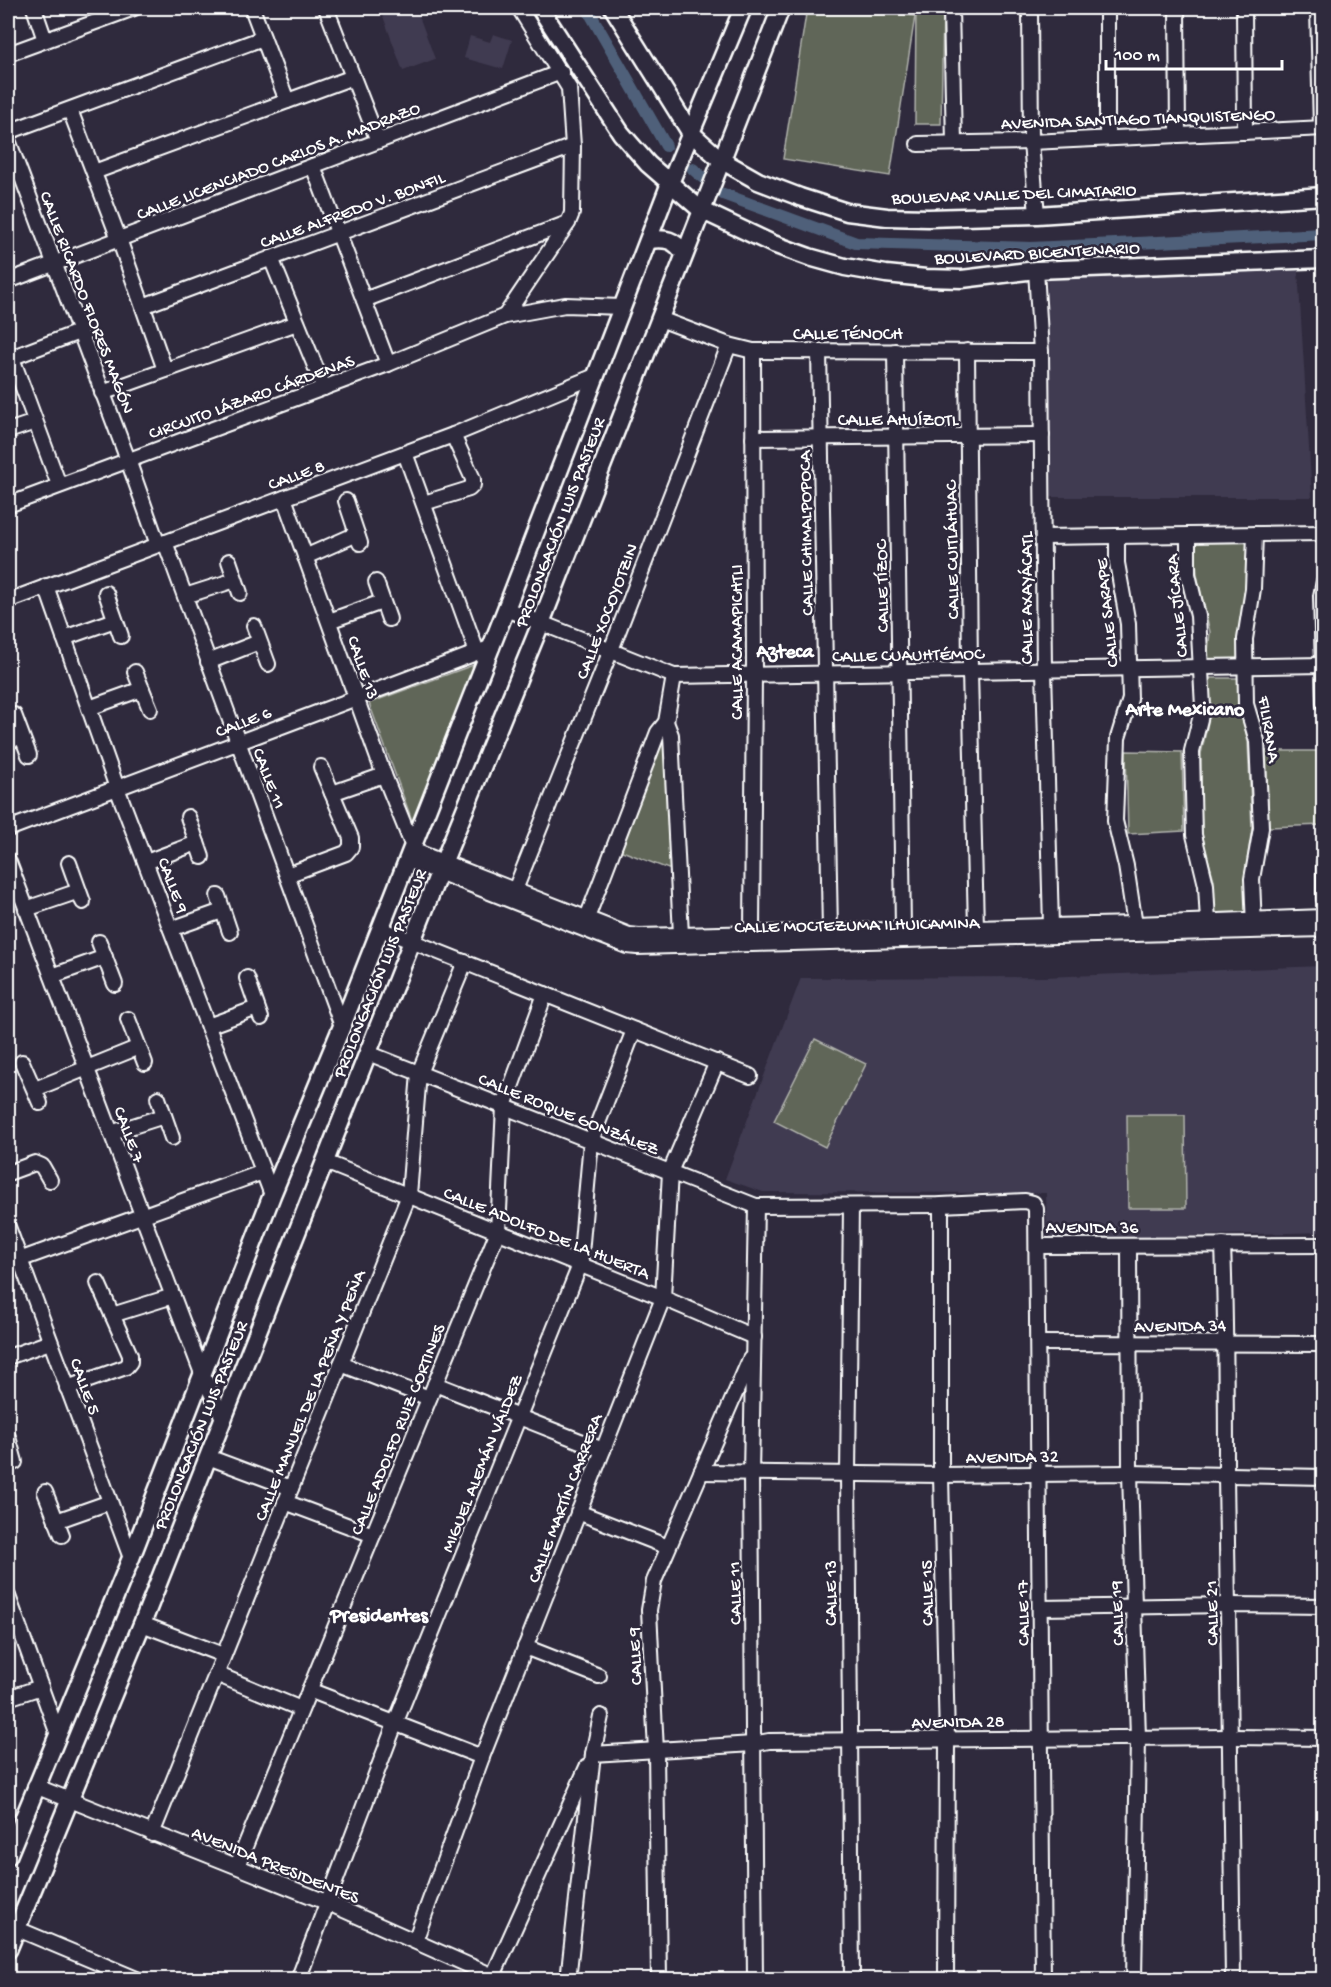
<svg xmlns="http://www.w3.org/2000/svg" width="1331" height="1987" font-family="'Gochi Hand',sans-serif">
<rect width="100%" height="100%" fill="#2f2a3d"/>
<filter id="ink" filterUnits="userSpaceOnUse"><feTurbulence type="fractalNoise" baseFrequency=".0167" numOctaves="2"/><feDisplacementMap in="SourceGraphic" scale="12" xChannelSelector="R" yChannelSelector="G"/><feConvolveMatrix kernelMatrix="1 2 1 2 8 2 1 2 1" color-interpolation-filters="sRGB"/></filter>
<g filter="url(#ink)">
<g fill="#403b51">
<polygon points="380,8 416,8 435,59 403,71"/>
<polygon points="493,34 512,40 503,69 464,58 470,36 490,42"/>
<polygon points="1298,270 1312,497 1048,497 1047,276"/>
<polygon points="1323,966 1323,1232 1047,1240 1046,1193 763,1192 725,1179 801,978 1044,977"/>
</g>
<g fill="#606659" stroke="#b0b2ac" stroke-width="1.5">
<polygon points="807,8 862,8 915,16 890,176 783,159"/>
<polygon points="916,8 943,8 941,124 915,124"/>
<polygon points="1195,542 1248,542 1248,566 1241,618 1239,662 1207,661 1210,632 1197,575"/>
<polygon points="476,664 413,823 369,703"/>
<polygon points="1207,678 1240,678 1240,706 1248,742 1252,828 1245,874 1247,913 1212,916 1214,880 1201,834 1201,754 1210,713"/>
<polygon points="662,731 668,733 676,872 617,849"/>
<polygon points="1126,751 1182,752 1184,831 1128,834"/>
<polygon points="1266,751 1323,751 1323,825 1269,827"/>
<polygon points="815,1039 866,1064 825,1147 774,1121"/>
<polygon points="1127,1115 1185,1115 1186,1208 1128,1208"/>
</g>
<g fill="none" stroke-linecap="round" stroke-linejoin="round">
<g stroke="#4f617a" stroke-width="12">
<polyline points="587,8 666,146"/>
<polyline points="693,169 702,177"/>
<polyline points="723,194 856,243 1031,248 1324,234"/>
</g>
<defs>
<g id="minor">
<polyline points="34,8 45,40"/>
<polyline points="252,8 287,101"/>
<polyline points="326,8 378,141"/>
<polyline points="951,8 954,143"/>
<polyline points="1030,8 1031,142 1037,215"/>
<polyline points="1107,8 1107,137"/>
<polyline points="1177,8 1178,134"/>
<polyline points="1244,8 1245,132"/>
<polyline points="1318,8 1321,128"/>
<polyline points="8,54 134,8"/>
<polyline points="70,110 119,239 165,370"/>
<polyline points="8,132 263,38"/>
<polyline points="8,140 128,460 158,545"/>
<polyline points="918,144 1031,142 1324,128"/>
<polyline points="313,166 388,364"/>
<polyline points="94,172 353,77"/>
<polyline points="271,258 324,388"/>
<polyline points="1036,270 1041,352 1044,670 1051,926"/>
<polyline points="8,281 561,72"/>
<polyline points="364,300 568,223"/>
<polyline points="143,306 573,146"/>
<polyline points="505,316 568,223 572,213 573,146 569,88 519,8"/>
<polyline points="660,319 729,345 753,351 1041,352"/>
<polyline points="819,351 830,931"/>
<polyline points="895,351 903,929"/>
<polyline points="967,351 970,671 976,928"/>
<polyline points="12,358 59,485"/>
<polyline points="8,359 79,332"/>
<polyline points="102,393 297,323"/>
<polyline points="8,431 35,422"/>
<polyline points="753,438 1042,435"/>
<polyline points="405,453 477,652"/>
<polyline points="284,498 384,775 413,847"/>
<polyline points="346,501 360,543"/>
<polyline points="424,503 469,489 473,485 473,479 453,435"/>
<polyline points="8,505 388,364 505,316 565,305 622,307"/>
<polyline points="1188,535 1188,574 1198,616 1203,707 1192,751 1194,835 1206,885 1208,922"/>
<polyline points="1117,536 1117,563 1128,624 1130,699 1118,738 1115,821 1126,866 1136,931"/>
<polyline points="1044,537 1324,533"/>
<polyline points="165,542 342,1026"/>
<polyline points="305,557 357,534"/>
<polyline points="229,561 240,593"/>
<polyline points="1324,581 1321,596 1324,704"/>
<polyline points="376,582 389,619"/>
<polyline points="46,586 117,788 272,1195"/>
<polyline points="106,593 121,636"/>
<polyline points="185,596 235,580"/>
<polyline points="8,601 453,435 595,376"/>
<polyline points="506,609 674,676 1324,665"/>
<polyline points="329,621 382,602"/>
<polyline points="254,626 268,664"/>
<polyline points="64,638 115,620"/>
<polyline points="208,662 259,642"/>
<polyline points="135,672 150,709"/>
<polyline points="89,708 142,689"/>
<polyline points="14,715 29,755"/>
<polyline points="666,722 671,735 681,935"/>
<polyline points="8,742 21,736"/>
<polyline points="332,793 384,775"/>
<polyline points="188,817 202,857"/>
<polyline points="8,829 492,647"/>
<polyline points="412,850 629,935 639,936 1135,924 1324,917"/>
<polyline points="8,860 203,1376 223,1418"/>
<polyline points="408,860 627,946 637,947 1324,929"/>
<polyline points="146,862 197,843"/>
<polyline points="69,863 83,902"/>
<polyline points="1324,863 1324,899"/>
<polyline points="287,875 346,853 351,847 351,838 321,767"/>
<polyline points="515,890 611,650 729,345"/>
<polyline points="218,896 230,932"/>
<polyline points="26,909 79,891"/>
<polyline points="587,918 658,732 666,722 674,676"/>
<polyline points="1254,927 1252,879 1261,828 1257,741 1246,704 1245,639 1253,589 1255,534"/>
<polyline points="171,929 222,911"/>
<polyline points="381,929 750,1076"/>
<polyline points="752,932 754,675 753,351"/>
<polyline points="99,942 115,984"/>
<polyline points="52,976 105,957"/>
<polyline points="247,978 261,1018"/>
<polyline points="128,1019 145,1063"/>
<polyline points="208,1026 257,1008"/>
<polyline points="368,1053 756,1206 941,1205 1025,1201 1033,1203 1036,1209 1043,1980"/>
<polyline points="22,1062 40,1103"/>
<polyline points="35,1089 139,1047"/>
<polyline points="158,1098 172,1138"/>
<polyline points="111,1133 164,1116"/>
<polyline points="325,1162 663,1298 754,1337"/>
<polyline points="8,1173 35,1163 42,1166 50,1180"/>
<polyline points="941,1205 941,1475 947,1740 946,1980"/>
<polyline points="851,1206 848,1474 852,1980"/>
<polyline points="8,1227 131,1558"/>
<path d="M 1223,1245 C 1226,1322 1226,1399 1226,1476 C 1228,1644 1232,1812 1233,1980"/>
<polyline points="1037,1246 1324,1245"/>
<polyline points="1129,1246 1130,1473 1138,1738 1134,1980"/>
<polyline points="8,1264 263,1172"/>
<polyline points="112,1315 173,1296"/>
<polyline points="1038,1343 1324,1344"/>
<polyline points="8,1357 50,1342"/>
<polyline points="341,1364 429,1398"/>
<polyline points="435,1384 603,1450"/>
<polyline points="67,1388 126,1367 130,1362 130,1355 98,1283"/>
<polyline points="8,1437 15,1462"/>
<polyline points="208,1457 291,1488"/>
<polyline points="701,1472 941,1475 1130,1473 1324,1477"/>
<polyline points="45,1492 62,1535"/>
<polyline points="285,1502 373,1535"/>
<polyline points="578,1512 668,1547"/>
<polyline points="56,1521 110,1502"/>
<polyline points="8,1596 57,1732"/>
<polyline points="1040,1608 1229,1605 1324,1606"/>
<polyline points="142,1624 223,1655"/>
<polyline points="525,1647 599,1676"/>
<polyline points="216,1674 301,1709"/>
<polyline points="309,1690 482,1757"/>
<polyline points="8,1698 41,1687"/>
<polyline points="593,1754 753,1744 769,1741 1231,1737 1324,1738"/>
<polyline points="35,1786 326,1902 502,1980"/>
<polyline points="152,1834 409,1195 419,1073 465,962"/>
<polyline points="237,1866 498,1231 504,1106 545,994"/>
<polyline points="8,1925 139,1980"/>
<polyline points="415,1941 482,1757 663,1298 670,1172 717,1062"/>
<polyline points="493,1976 587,1767"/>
<polyline points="298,1980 395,1724 580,1265 591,1141 634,1030"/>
<polyline points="568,1980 593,1754 601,1716"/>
<polyline points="659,1980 656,1751 649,1610 654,1581 750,1359"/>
<polyline points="755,1980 751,1474 756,1206"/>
</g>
<g id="major">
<polyline points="540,8 621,133 648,164 701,210 773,244 809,257 845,267 886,274 926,278 962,279 1036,270 1324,259"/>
<polyline points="613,8 690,132 721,160 758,181 800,197 847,212 887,217 928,218 1037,215 1324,196"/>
<path d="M 649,240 C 665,238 675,239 684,254"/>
<polyline points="8,1856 131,1558 272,1195 342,1026 506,609 670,183 743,8"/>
<polyline points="8,1950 142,1624 439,873 541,623 781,8"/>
</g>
</defs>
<use href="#minor" stroke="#fff" stroke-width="18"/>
<use href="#major" stroke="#fff" stroke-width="21"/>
<use href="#minor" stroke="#2f2a3d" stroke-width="14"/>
<use href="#major" stroke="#2f2a3d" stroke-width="16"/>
</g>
</g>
<g text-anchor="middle" stroke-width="5" stroke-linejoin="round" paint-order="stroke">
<g font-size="18" fill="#fff" stroke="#2f2a3d">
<text transform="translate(1138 118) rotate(-2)" y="6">AVENIDA SANTIAGO TIANQUISTENGO</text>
<text transform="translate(278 160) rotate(-21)" y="6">CALLE LICENCIADO CARLOS A. MADRAZO</text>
<text transform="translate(1014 193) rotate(-2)" y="6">BOULEVAR VALLE DEL CIMATARIO</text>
<text transform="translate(352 209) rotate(-20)" y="6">CALLE ALFREDO V. BONFIL</text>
<text transform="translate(1037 252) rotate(-3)" y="6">BOULEVARD BICENTENARIO</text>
<text transform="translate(88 302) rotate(69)" y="6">CALLE RICARDO FLORES MAGÓN</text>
<text x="848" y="339">CALLE TÉNOCH</text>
<text transform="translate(251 396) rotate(-20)" y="6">CIRCUITO LÁZARO CÁRDENAS</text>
<text x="898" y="425">CALLE AHUÍZOTL</text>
<text transform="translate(296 474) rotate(-20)" y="6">CALLE 8</text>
<text transform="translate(559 522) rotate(-69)" y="6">PROLONGACIÓN LUIS PASTEUR</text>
<text transform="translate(805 533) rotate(-91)" y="6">CALLE CHIMALPOPOCA</text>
<text transform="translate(951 550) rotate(-91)" y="6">CALLE CUITLÁHUAC</text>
<text transform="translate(881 586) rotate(-91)" y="6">CALLE TÍZOC</text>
<text transform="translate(1026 598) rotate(-90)" y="6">CALLE AXAYÁCATL</text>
<text transform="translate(1176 606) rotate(-96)" y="6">CALLE JÍCARA</text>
<text transform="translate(606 611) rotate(-69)" y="6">CALLE XOCOYOTZIN</text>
<text transform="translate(1106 613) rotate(-96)" y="6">CALLE SARAPE</text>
<text transform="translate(736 642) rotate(-90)" y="6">CALLE ACAMAPICHTLI</text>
<text transform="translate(908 654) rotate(-1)" y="6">CALLE CUAUHTÉMOC</text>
<text transform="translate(364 667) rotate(71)" y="6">CALLE 13</text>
<text transform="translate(243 721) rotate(-21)" y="6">CALLE 6</text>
<text transform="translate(1270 729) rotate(81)" y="6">FILIRANA</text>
<text transform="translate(270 778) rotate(69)" y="6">CALLE 11</text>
<text transform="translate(174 885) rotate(69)" y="6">CALLE 9</text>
<text transform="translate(857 924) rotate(-1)" y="6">CALLE MOCTEZUMA ILHUICAMINA</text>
<text transform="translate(379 973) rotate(-68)" y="6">PROLONGACIÓN LUIS PASTEUR</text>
<text transform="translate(569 1113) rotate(22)" y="6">CALLE ROQUE GONZÁLEZ</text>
<text transform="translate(130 1134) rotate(69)" y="6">CALLE 7</text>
<text x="1092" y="1233">AVENIDA 36</text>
<text transform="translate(547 1232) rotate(22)" y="6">CALLE ADOLFO DE LA HUERTA</text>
<text transform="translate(1180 1325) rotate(-1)" y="6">AVENIDA 34</text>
<text transform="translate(86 1386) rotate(70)" y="6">CALLE 5</text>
<text transform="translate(309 1395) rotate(-68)" y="6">CALLE MANUEL DE LA PEÑA Y PEÑA</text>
<text transform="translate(200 1425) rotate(-68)" y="6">PROLONGACIÓN LUIS PASTEUR</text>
<text transform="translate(397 1429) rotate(-68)" y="6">CALLE ADOLFO RUIZ CORTINES</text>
<text transform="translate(1012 1456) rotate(-1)" y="6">AVENIDA 32</text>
<text transform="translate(481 1463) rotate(-68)" y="6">MIGUEL ALEMÁN VÁLDEZ</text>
<text transform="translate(564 1498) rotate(-69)" y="6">CALLE MARTÍN CARRERA</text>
<text transform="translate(734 1593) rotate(-91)" y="6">CALLE 11</text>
<text transform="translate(830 1593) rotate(-90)" y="6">CALLE 13</text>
<text transform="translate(926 1593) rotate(-91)" y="6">CALLE 15</text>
<text transform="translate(1022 1613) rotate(-91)" y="6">CALLE 17</text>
<text transform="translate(1116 1613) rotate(-92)" y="6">CALLE 19</text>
<text transform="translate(1211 1613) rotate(-91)" y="6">CALLE 21</text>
<text transform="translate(634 1656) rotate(-93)" y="6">CALLE 9</text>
<text transform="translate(958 1721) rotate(-1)" y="6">AVENIDA 28</text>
<text transform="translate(276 1864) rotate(22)" y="6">AVENIDA PRESIDENTES</text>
</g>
<g font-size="20" font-weight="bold" fill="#fff" stroke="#2f2a3d">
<text x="785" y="657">Azteca</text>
<text x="1185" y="715">Arte Mexicano</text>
<text x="379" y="1621">Presidentes</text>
</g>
</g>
<rect width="1331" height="1987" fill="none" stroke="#2f2a3d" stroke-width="30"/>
<rect x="15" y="15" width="1301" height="1957" fill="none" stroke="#fff" stroke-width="2" filter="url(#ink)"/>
<path d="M1106 60v9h176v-9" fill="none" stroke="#ffffff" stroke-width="3"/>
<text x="1115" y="60" font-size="18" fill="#ffffff" stroke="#2f2a3d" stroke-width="4.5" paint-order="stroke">100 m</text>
</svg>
